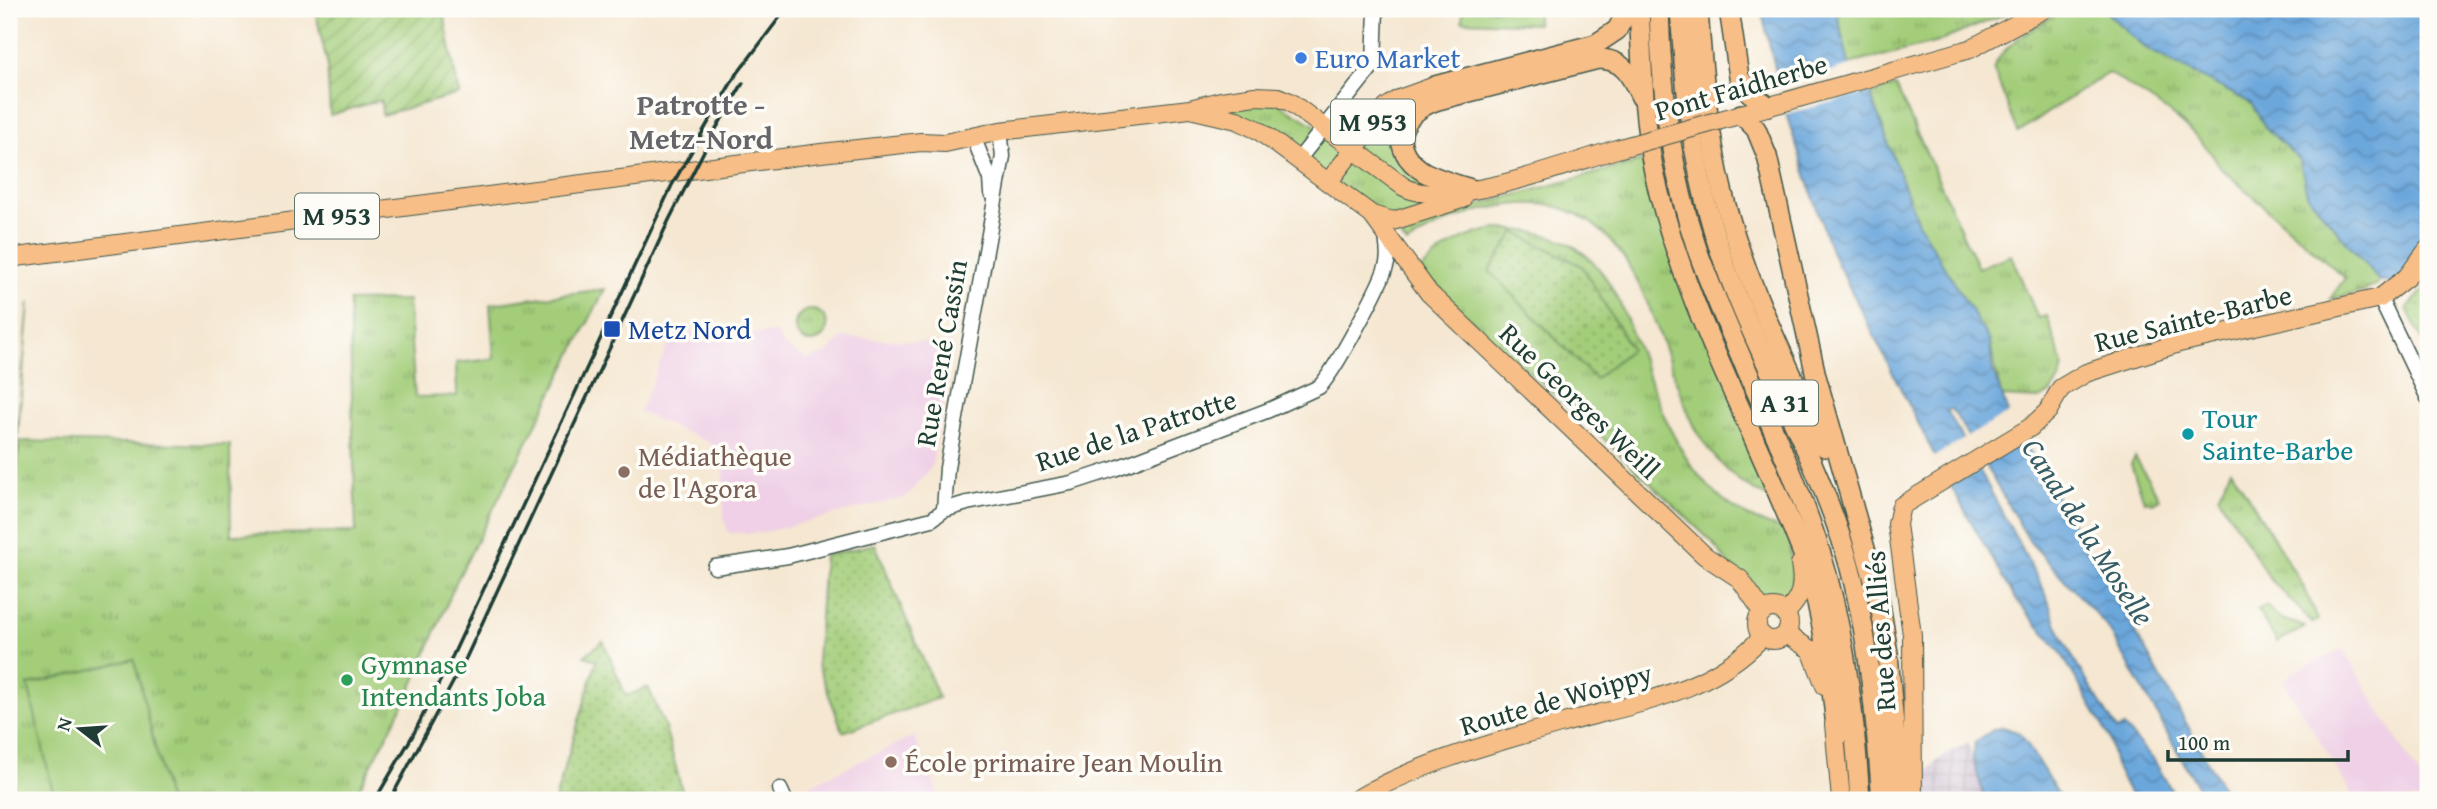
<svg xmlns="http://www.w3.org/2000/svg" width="2437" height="809" font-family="'Gentium Book Plus',serif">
<defs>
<pattern id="industrial-grid" width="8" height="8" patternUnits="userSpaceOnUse" patternTransform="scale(1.75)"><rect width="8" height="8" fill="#cdbed2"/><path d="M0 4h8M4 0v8" fill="none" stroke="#a69cab"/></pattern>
<pattern id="grass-tufts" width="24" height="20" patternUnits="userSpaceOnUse" patternTransform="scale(1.75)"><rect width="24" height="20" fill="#a3cd79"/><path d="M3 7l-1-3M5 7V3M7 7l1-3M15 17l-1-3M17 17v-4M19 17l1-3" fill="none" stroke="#84a864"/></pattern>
<pattern id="park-dots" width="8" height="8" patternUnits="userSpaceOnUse" patternTransform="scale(1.75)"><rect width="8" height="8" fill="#a3cd79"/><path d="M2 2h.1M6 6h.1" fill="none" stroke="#84a864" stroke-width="1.8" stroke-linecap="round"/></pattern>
<pattern id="garden-furrows" width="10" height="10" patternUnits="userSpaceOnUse" patternTransform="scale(1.75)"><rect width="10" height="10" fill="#a3cd79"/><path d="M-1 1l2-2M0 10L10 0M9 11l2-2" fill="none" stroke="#84a864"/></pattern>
<pattern id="water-waves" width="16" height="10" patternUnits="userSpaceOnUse" patternTransform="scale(1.75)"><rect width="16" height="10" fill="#6ca7dc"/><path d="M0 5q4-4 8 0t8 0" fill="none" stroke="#5889b3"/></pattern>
</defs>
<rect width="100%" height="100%" fill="#fdfcf7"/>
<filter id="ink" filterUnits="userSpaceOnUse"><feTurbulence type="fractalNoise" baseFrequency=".0143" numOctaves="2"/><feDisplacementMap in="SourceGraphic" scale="14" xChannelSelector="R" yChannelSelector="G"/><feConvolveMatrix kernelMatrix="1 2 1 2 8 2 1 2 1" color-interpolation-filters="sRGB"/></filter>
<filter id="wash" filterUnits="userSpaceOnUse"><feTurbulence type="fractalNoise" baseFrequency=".00686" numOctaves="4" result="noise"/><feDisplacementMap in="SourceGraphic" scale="28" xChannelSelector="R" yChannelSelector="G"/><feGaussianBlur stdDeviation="1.57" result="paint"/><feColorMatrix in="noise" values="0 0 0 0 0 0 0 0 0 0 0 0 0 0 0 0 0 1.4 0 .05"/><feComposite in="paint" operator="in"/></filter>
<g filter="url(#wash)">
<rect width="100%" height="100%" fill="#f5e7d1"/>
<g fill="#efd0e6">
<polygon points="673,333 776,333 784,346 807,359 826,354 844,337 953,344 932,466 907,497 761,533 728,533 724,518 723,454 708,442 639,412"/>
<polygon points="2343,649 2428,791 2428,800 2347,799 2351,793 2284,682 2290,674"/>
<polygon points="914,736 941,800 798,800 801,789"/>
</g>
<polygon fill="url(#industrial-grid)" points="1968,742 1985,800 1924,800 1923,777 1936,761"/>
<g fill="url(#grass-tufts)" stroke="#618556" stroke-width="2">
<polygon points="1836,9 2017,9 1938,42 1849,64"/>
<path d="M 2064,9 L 2103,9 L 2144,47 L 2251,103 L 2266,128 L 2300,160 L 2307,194 L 2380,282 L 2363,292 L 2330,299 L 2345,278 L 2221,168 C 2196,125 2149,98 2108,73 L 2018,132 L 1994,71 C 1996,46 2044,23 2064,9 Z"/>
<polygon points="1896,86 1978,268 2011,255 2038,318 2047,316 2063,366 2060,379 2050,393 2040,399 2001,397 1990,342 1918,223 1870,94"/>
<polygon points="1411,93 1414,110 1402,128 1443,207 1393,221 1278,144 1190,109 1266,96 1353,148"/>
<path d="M 1645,160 L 1778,501 C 1745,490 1722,469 1702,440 C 1656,363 1647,195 1521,204 C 1478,207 1442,220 1407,244 L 1393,228 Z"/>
<path d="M 1496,229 C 1519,230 1542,231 1564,241 C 1602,259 1618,296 1632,333 C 1665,418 1687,508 1789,531 L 1793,590 L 1778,610 L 1760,606 L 1713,543 L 1603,438 L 1424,278 L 1421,270 C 1443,247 1465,234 1496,229 Z"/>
<path d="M 605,289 L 456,582 L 411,690 L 353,800 L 9,800 L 9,789 L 14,787 C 3,672 7,556 20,441 L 230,445 L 231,535 L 356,532 L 349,301 L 408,300 L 415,397 L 457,396 L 456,363 L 494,359 L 490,304 Z"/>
<polygon points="29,302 14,480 9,480 9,451 15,451"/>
<circle cx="811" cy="326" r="16"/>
<polygon points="2135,457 2160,499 2153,503 2144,501 2131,464"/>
<polygon points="2231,469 2305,589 2318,620 2313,623 2270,579 2218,496"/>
<polygon points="2266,606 2279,618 2306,627 2277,642 2257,610"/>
</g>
<g fill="url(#park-dots)" stroke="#618556" stroke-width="2">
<polygon points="1515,232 1582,266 1631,349 1595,379 1489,271"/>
<polygon points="2428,285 2428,351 2407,309"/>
<polygon points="875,544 939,698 843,732 817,663 824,556"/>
<polygon points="603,641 626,696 648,687 665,727 684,798 555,800 597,660 584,656"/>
</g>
<polygon fill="url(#garden-furrows)" stroke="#618556" stroke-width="2" points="315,9 443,9 459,94 382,115 381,100 330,115 327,63"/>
<g fill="#a3cd79" stroke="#618556" stroke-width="2">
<polygon points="1463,9 1537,9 1537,24 1462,21"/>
<polygon points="134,659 168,800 55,800 28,685"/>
</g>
<g fill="url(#water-waves)" stroke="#467288" stroke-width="2">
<path d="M 1761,9 L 1836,9 L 1849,64 L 1861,94 L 1870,94 L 1918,223 L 1990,342 L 1993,371 L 2010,418 L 2108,583 L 2229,800 L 2205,800 L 2107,626 L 2030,542 L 1952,409 L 1947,410 L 2046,594 C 2060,643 2090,686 2117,730 L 2124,727 L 2154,760 L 2177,800 L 2133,800 L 2115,766 L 2109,737 L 2060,651 L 2016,600 L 1946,478 L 1831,251 L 1786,114 Z"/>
<polygon points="2103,9 2428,9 2428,285 2380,282 2307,194 2300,160 2266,128 2251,103 2144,47"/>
<polygon points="2003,727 2020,733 2062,800 1985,800 1973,759 1975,742 1993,730"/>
</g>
<g fill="#f5e7d1">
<polygon points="1854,65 1864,91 1872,92 1786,114 1778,86"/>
<polygon points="2011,411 2025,437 1945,484 1932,458"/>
</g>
</g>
<g filter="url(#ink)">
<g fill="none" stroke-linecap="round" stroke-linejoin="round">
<defs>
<g id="minor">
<polyline points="973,136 990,179 991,193"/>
<polyline points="1299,159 1374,64 1376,9"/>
<polyline points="2380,298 2428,398"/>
<polyline points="944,510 947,468 1003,156 1000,131"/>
<path d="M 715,567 L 788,556 L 932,519 L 944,510 L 967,503 L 1071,483 L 1114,469 L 1269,410 L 1319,387 C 1332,376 1383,282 1387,263 C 1389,254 1387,245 1386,236"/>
<polyline points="780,789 785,800"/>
</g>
<g id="major">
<polyline points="1194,110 1237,120 1258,130 1372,215 1393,221 1462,199"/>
<polyline points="1735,116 1970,49 2044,9"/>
<polyline points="1329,181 1387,107 1399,99 1435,86"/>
<polyline points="1372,215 1429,293 1705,556 1740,579 1763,612"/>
<path d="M 9,258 L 821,153 L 921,142 L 945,143 L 1000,131 L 1190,109 L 1221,101 L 1255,96 L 1278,97 L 1290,102 L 1404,187 C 1447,211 1569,163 1617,149"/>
<circle cx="1773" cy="624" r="16"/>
<path d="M 1785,613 C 1802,599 1804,584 1800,564"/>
<polyline points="1786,634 1811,650 1825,686"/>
<polyline points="1834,724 1841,800"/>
<path d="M 1355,800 C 1418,763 1490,744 1560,724 C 1631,704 1710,694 1763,636"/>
<polyline points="1913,800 1912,635 1897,524 1901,506 2031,427 2048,411 2061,388 2086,373 2179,343 2380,298 2407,277 2428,249"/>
</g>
<g id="highway">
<path d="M 1639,9 C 1642,63 1643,119 1654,172 C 1684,309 1757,432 1806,562 C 1824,620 1831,677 1837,737"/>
<path d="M 1659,9 C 1661,89 1671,173 1697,249 C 1736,359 1796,462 1827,575 C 1847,648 1855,724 1860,800"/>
<path d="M 1680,9 C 1685,84 1691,156 1713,229 C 1745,336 1806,432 1841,538 C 1869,623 1875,712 1882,800"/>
<path d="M 1698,9 C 1702,71 1708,133 1723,194 C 1745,282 1788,365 1825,447"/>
<polyline points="1729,9 1739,77 1750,93 1768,106"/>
<polyline points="1435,86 1596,44 1617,30 1628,9"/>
<polyline points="1741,114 1756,129 1767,156 1816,376 1879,598 1888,653 1900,800"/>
<path d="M 1471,189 C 1455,184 1439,180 1424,172 C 1385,147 1401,112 1438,100 L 1598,59 C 1624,59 1631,76 1641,97"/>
</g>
</defs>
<use href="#minor" stroke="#3f564c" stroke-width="17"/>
<use href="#major" stroke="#3f564c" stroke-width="20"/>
<use href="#highway" stroke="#3f564c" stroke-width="22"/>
<use href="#minor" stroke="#fff" stroke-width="14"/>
<use href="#major" stroke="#f7be87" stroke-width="18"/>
<use href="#highway" stroke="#f7be87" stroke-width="19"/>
<g stroke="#1f3d34" stroke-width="3.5">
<polyline points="375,800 413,735 453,655 672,185 734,78 786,9"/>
<polyline points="390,800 466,658 669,220 711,137 743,83"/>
</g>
<defs>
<polyline id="major-bridge" points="1617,149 1735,116"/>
</defs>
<use href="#major-bridge" stroke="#3f564c" stroke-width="20" stroke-linecap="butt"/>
<use href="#major-bridge" stroke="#f7be87" stroke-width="18"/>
</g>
</g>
<circle fill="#3f7fe0" stroke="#fdfcf7" stroke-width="2.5" cx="1301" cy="58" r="7"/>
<rect fill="#1a4fb4" stroke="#fdfcf7" stroke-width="2.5" x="603" y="320" width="18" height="18" rx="3.5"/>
<circle fill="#0f9aa8" stroke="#fdfcf7" stroke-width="2.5" cx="2188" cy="434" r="7"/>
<g fill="#8d6e63" stroke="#fdfcf7" stroke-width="2.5">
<circle cx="624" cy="472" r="7"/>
<circle cx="891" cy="762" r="7"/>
</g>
<circle fill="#2e9e5b" stroke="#fdfcf7" stroke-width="2.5" cx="347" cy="680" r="7"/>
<g text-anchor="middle" stroke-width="7" stroke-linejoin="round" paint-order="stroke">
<g fill="#fdfcf7" stroke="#62766e" stroke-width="2">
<rect x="1331" y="99.5" width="84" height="45" rx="5"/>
<rect x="295" y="193.5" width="84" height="45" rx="5"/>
<rect x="1752" y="380.5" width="66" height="45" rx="5"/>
</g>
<g font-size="26" font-weight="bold" fill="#1f3d34">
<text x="1373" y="131">M 953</text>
<text x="337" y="225">M 953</text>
<text x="1785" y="412">A 31</text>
</g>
<g font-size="28" fill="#366cbe" stroke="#fdfcf7" text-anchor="start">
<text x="1315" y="68">Euro Market</text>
</g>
<g font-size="28" fill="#1f3d34" stroke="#fdfcf7">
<text transform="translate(1741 87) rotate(-16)" y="10">Pont Faidherbe</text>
<text transform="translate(2193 318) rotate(-14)" y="10">Rue Sainte-Barbe</text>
<text transform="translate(941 353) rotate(-80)" y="10">Rue René Cassin</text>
<text transform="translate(1580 401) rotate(44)" y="10">Rue Georges Weill</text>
<text transform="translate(1136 430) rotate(-18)" y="10">Rue de la Patrotte</text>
<text transform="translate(1880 631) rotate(-94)" y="10">Rue des Alliés</text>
<text transform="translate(1556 699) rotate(-16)" y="10">Route de Woippy</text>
</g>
<g font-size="28" fill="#164399" stroke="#fdfcf7" text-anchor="start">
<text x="628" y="339">Metz Nord</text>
</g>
<g font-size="28" fill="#0d838f" stroke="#fdfcf7" text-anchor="start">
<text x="2202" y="428">Tour<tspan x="2202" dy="32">Sainte-Barbe</tspan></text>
</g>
<g font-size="28" fill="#785e54" stroke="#fdfcf7" text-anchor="start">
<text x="638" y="466">Médiathèque<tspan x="638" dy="32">de l'Agora</tspan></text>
<text x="905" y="772">École primaire Jean Moulin</text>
</g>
<g font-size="28" fill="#27864d" stroke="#fdfcf7" text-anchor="start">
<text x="361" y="674">Gymnase<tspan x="361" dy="32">Intendants Joba</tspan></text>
</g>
<g font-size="30" font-weight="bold" fill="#65656a" stroke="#fdfcf7">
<text x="701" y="115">Patrotte -<tspan x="701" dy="34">Metz-Nord</tspan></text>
</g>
<g font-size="30" font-style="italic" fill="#365d66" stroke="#fdfcf7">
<text transform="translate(2088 532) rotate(57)" y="10">Canal de la Moselle</text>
</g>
</g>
<rect width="2437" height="809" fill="none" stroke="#fdfcf7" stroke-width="35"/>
<g transform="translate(80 729) rotate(287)" stroke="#fdfcf7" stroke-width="5" paint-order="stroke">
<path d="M0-5L12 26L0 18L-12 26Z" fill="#1f3d34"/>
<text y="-10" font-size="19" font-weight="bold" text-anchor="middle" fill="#1f3d34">N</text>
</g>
<path d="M2168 750v10h180v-10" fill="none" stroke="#1f3d34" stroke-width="3.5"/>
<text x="2178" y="750" font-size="21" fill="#1f3d34" stroke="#fdfcf7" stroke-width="5" paint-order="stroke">100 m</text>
</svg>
